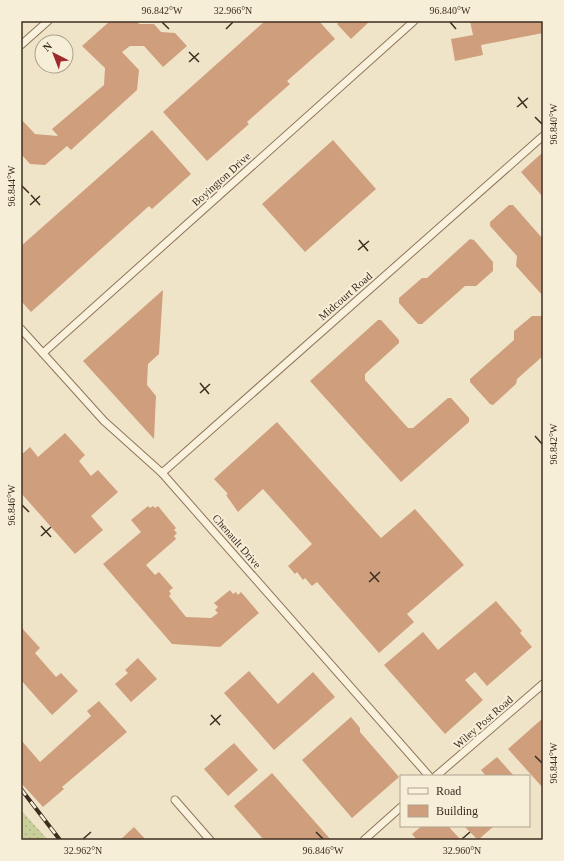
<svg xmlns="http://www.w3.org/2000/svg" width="564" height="861" font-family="'Times New Roman',serif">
<defs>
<pattern id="grass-dots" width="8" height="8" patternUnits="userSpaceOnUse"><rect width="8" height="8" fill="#c9cf9b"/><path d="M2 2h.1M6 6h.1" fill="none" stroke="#aeb285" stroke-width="1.8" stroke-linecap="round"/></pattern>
</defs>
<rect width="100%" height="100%" fill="#f0e4c8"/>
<polygon fill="url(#grass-dots)" points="21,810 48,840 21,840"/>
<g fill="#cf9f7d">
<polygon points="110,21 137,21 139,24 154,24 161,32 175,33 187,46 163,67 144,46 130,46 122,52 139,70 137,90 71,150 67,146 45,165 30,164 21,154 21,119 35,134 58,136 52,129 104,85 105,68 82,46"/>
<polygon points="265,21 319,21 335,39 287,81 290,84 247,122 249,124 207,161 163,112"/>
<polygon points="340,21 370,21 351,39 337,24"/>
<polygon points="470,21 543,21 543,33 481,45 483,55 455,61 451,39 473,35"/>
<polygon points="152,130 191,174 152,209 149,206 31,312 21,301 21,246"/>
<polygon points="333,140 376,189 305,252 262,204"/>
<polygon points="543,152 543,197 521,172"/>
<polygon points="509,205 513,205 543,239 543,296 516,266 517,256 490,226 490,222"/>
<polygon points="470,239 474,240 493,262 493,271 476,286 465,286 422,324 418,324 399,303 399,298 422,278 427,278"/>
<polygon points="163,290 159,354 148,364 147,385 156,396 154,439 83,361"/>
<polygon points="532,316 541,316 543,318 543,356 517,379 516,384 493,405 490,404 470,382 470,379 514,340 514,331"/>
<polygon points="378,320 381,320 399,340 399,343 365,374 365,380 408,428 413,428 448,398 451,398 469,418 469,422 401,482 310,381"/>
<polygon points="277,422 381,538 415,509 464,565 407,614 414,622 379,653 317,582 312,586 305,578 303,580 297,572 295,574 288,566 312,544 263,489 238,512 226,495 228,494 214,479"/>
<polygon points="65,433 85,455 79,461 91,476 98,470 118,492 91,516 103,530 75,554 21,493 21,455 30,447 38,457"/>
<polygon points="148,506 150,508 153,506 155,508 158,506 176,528 174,530 177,533 174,536 176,539 146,565 155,575 159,572 173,588 169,591 171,594 169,596 186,617 211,618 218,613 215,610 218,607 214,603 230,590 233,594 236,592 238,595 241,592 259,613 220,647 172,644 103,564 141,532 131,520"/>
<polygon points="496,601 522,631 520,633 532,647 487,686 475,672 465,680 483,700 445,734 384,665 423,632 438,650"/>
<polygon points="21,627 40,648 35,653 56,677 61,673 78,691 52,715 21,680"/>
<polygon points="138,658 157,679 131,702 115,684 128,673 125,670"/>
<polygon points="249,671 278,704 313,672 335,697 274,750 224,693"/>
<polygon points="99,701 127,732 62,787 64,789 43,807 21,783 21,740 40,762 91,716 87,711"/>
<polygon points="351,717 360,728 360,732 399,777 352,818 302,760"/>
<polygon points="543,718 543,788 508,749"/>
<polygon points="234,743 258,770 228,796 204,769"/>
<polygon points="497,757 514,776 486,776 481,770"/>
<polygon points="272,773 331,840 264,840 234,806"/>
<polygon points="422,826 448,826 461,840 417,840 412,834"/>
<polygon points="464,826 494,826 478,840"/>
<polygon points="134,827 146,840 120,840"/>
</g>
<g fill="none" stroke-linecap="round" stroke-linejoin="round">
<defs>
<g id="minor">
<polyline points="21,45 48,21"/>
<polyline points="21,329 104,421 162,473 429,776"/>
<polyline points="43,353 414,21"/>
<polyline points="162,473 543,136"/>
<polyline points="436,776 543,684"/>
<polyline points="175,800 210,840"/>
<polyline points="364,840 401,807"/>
</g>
</defs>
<use href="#minor" stroke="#8d765c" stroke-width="9"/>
<use href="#minor" stroke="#faf1dc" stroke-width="7"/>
<defs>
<polyline id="rail" points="21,789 60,840"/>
</defs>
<use href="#rail" stroke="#3d2e20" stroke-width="4"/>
<use href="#rail" stroke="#f7eed8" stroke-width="2.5" stroke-dasharray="8" stroke-linecap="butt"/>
</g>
<path fill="none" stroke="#3d2e20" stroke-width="1.5" d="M 162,22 L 169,29M 450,22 L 456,29M 226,29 L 233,22M 189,52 L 199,62M 189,62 L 199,53M 518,97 L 527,108M 517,107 L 528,98M 535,117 L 542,124M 22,186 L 29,193M 31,195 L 40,205M 30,205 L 40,196M 359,240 L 368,251M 358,250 L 369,241M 200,383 L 209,394M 200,393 L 210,384M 535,436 L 542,444M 22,505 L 29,512M 41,526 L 51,537M 41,536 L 51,527M 370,572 L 379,582M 369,582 L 380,572M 211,715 L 220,725M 210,725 L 221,715M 535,756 L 542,763M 316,832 L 323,839M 83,839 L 91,832M 462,839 L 470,832"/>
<g text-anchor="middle" stroke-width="4" stroke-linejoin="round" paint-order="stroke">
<g font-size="11" fill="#3d2e20" stroke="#f7eed8">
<text transform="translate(221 179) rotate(-42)" y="4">Boyington Drive</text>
<text transform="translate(345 296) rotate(-41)" y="4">Midcourt Road</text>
<text transform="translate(237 541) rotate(49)" y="4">Chenault Drive</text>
<text transform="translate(483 722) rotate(-41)" y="4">Wiley Post Road</text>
</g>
</g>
<rect width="564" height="861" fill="none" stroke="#f7eed8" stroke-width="44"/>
<rect x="400" y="775" width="130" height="52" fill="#f7eed8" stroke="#ada18e"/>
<rect x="408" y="788" width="20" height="6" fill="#faf1dc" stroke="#ada18e"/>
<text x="436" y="795" font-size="12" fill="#3d2e20">Road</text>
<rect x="408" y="805" width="20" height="12" fill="#cf9f7d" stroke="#ada18e"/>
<text x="436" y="815" font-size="12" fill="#3d2e20">Building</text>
<g transform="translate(54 54) rotate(318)"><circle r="19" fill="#f7eed8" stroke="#ada18e"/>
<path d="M0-3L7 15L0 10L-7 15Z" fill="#9e2a2b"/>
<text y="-6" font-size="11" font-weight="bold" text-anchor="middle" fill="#3d2e20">N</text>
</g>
<rect x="22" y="22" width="520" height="817" fill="none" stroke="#3d2e20" stroke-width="1.5"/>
<g font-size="10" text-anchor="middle" fill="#3d2e20">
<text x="162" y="14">96.842°W</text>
<text x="233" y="14">32.966°N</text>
<text x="450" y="14">96.840°W</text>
<text transform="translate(553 124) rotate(-90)" y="4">96.840°W</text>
<text transform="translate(11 186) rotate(-90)" y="4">96.844°W</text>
<text transform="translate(553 444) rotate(-90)" y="4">96.842°W</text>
<text transform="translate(11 505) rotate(-90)" y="4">96.846°W</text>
<text transform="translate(553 763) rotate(-90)" y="4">96.844°W</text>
<text x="83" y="854">32.962°N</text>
<text x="323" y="854">96.846°W</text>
<text x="462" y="854">32.960°N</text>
</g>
</svg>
